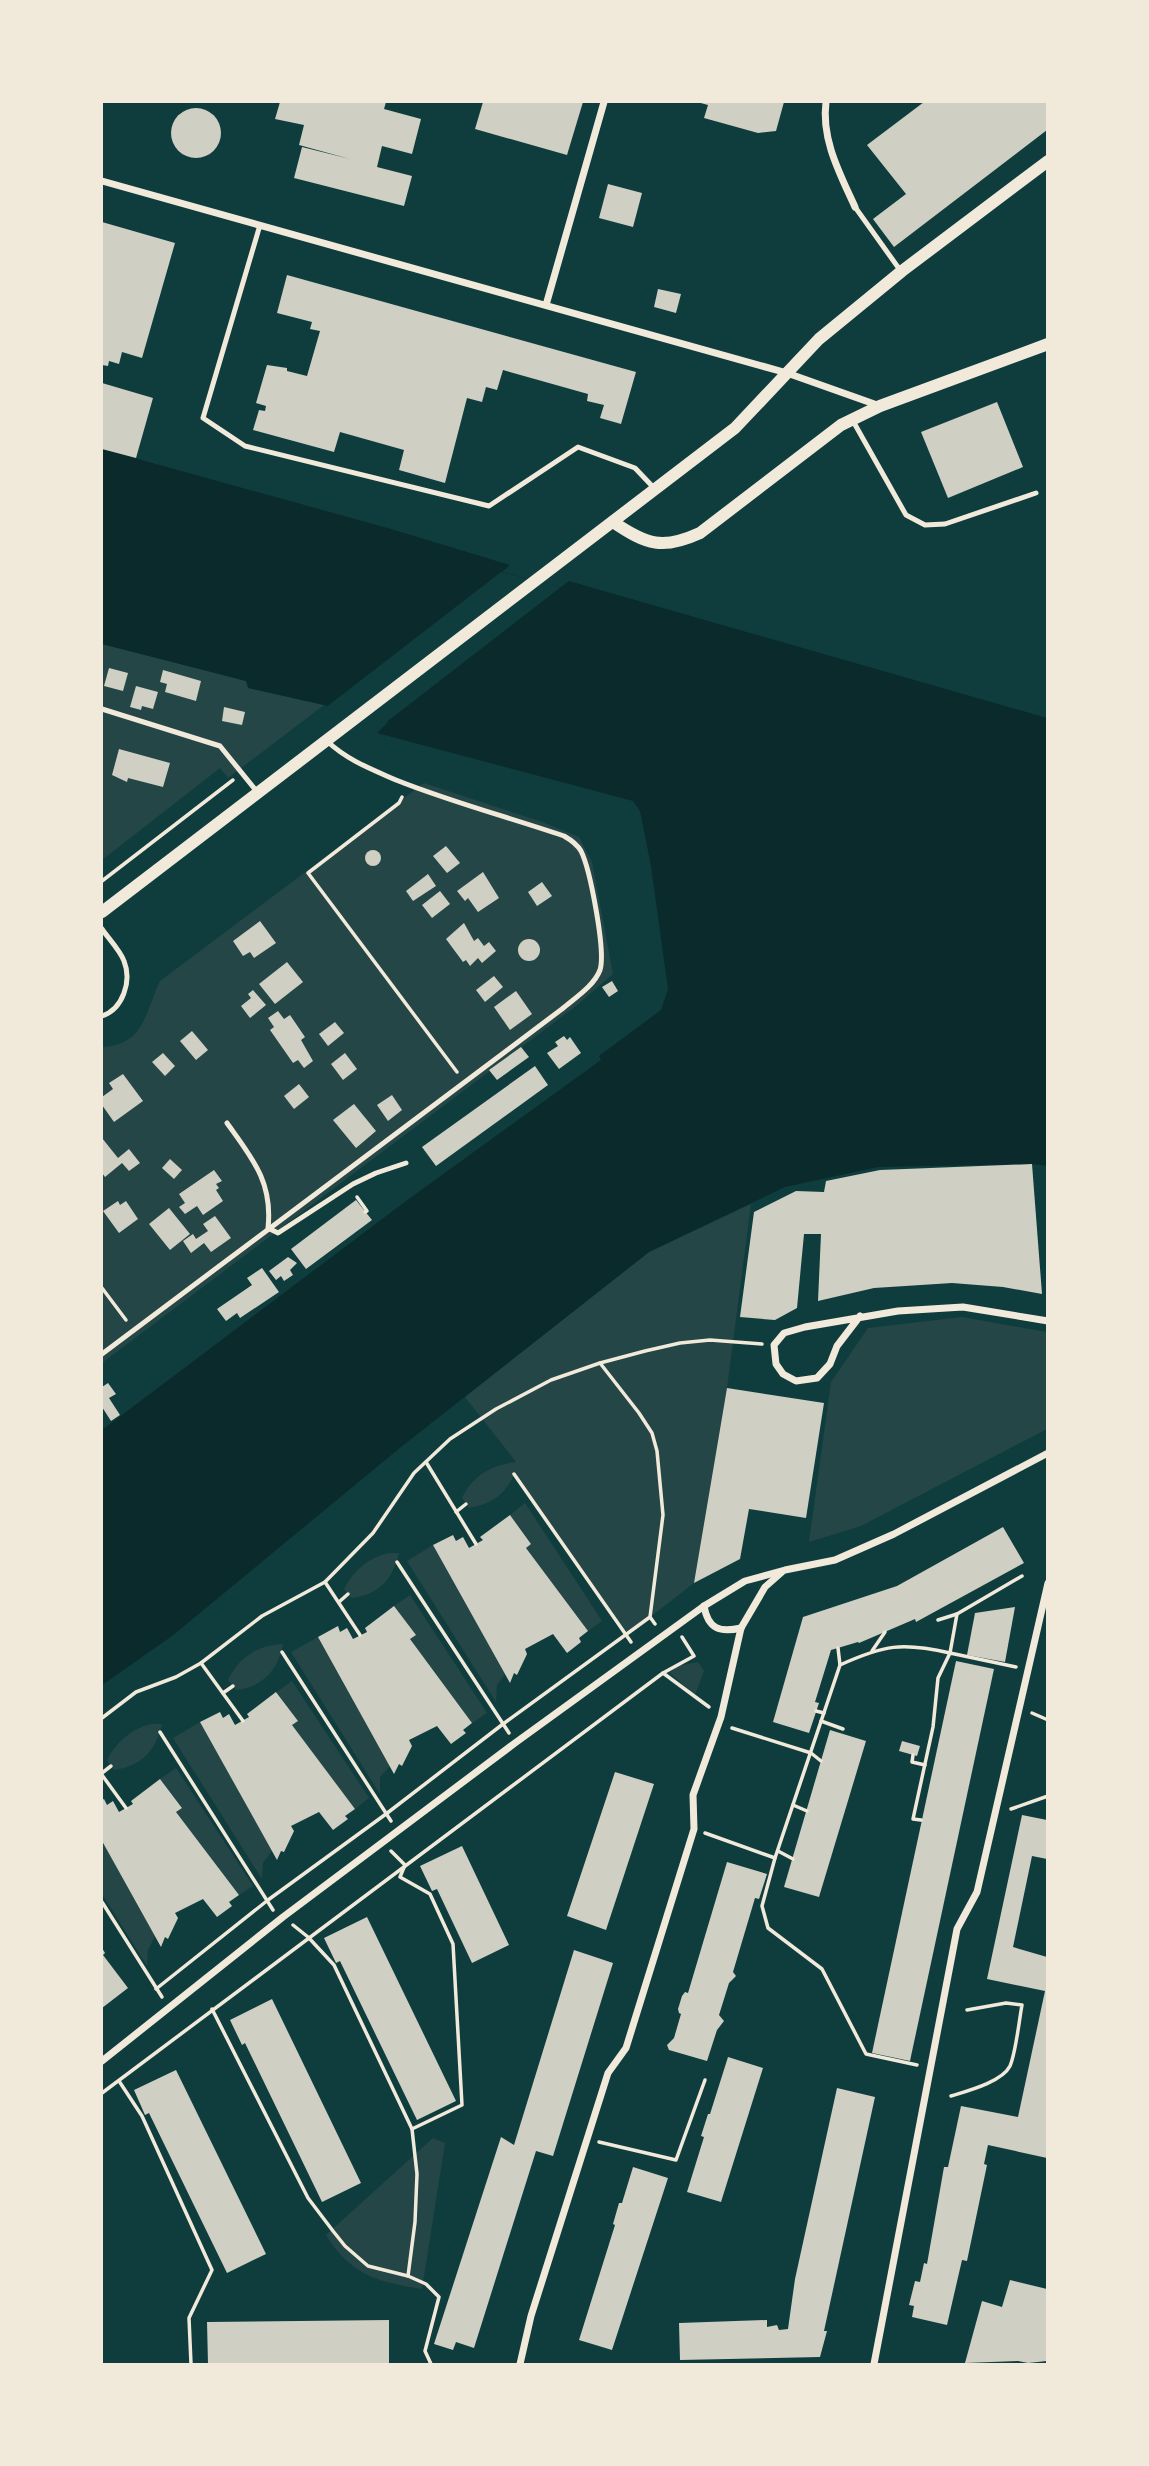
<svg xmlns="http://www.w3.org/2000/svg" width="1149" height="2466" font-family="'Archivo Narrow',sans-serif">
<rect width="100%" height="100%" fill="#0f3d3e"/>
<g fill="#244646">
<polygon points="102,644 247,681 249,688 324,705 228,778 220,768 102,860"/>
<path d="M 424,783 L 542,822 L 579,837 L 592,862 L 613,974 L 576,1006 L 102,1363 L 102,1047 C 145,1045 145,1012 160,981 Z"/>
<path d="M 751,1204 L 727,1388 L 694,1583 L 627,1635 L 514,1475 C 504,1496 491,1504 469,1508 L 462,1498 C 473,1475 492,1465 516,1462 L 465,1397 L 649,1252 Z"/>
<polygon points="962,1317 1047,1332 1047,1429 861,1526 809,1542 831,1382 868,1328"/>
<polygon points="525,1503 602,1621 588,1631 526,1548 531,1543 510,1515"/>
<polygon points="433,1545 505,1674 497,1685 496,1702 407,1561"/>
<path d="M 388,1553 L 399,1553 C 393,1579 379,1595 351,1598 L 344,1589 C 353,1571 368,1558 388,1553 Z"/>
<polygon points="410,1595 487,1713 472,1723 410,1639 415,1635 394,1606"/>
<polygon points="318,1637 390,1766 380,1777 380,1794 291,1652"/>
<path d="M 283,1644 C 278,1671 262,1687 236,1690 L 228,1680 C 239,1657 258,1645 283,1644 Z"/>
<polygon points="698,1662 704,1671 695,1695 670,1673 677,1666"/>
<polygon points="292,1681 369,1798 355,1809 292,1725 298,1721 277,1692"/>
<polygon points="200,1722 272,1851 263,1863 262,1879 173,1738"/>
<path d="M 151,1724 L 162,1724 C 156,1750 142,1766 114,1770 L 107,1760 C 116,1742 131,1729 151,1724 Z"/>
<polygon points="176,1768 253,1886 239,1895 176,1812 182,1807 160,1779"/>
<polygon points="102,1841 155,1936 148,1950 147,1966 102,1894"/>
<path d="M 433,2138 L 445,2143 L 422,2289 C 377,2282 351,2275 326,2235 Z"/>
</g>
<polygon fill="#0a2a2b" points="102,449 391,529 510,565 502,572 561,587 569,581 1047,718 1047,1166 1033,1164 878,1167 785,1187 649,1252 401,1447 172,1636 102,1685 102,1430 406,1201 601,1060 599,1056 661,1010 668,989 651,866 640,811 633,801 377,733 388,722 324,705 248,688 246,681 102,644"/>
<polygon fill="#0f3d3e" points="501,572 561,587 384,724 325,708"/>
<g fill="#cfcfc3">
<polygon points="280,102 386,102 384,109 421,119 412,154 382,146 377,167 412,176 404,206 294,178 302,147 350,159 299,145 304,125 275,119"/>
<polygon points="483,102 583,102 567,155 475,129"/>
<polygon points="697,102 784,102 776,131 758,133 704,118 708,105"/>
<polygon points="924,102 1047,102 1047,130 894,247 873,219 906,194 867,145"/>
<circle cx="196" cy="133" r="25"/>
<polygon points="608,184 642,193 633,227 599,218"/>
<polygon points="102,222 175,243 142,358 122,352 119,364 109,361 108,366 102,365"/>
<polygon points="287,275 636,372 621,424 600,418 604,405 587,401 588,394 503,370 497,390 486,387 482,402 467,398 445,483 399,470 404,450 340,432 334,452 253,430 259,410 265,411 266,406 256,403 267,365 287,368 287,371 307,376 320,331 310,329 312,322 277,313"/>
<polygon points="658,289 681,294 676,313 654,307"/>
<polygon points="102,383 153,398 136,458 102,449"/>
<polygon points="997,402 1023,467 948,498 921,432"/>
<polygon points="109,668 128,673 123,691 104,686"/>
<polygon points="163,670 201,681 196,701 165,692 167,684 160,682"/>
<polygon points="136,686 158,692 153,709 142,706 141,710 130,707"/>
<polygon points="224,707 245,712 242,725 222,721"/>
<polygon points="119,749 170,763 163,787 128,778 127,782 112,775"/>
<polygon points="446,846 460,863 447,873 433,856"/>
<circle cx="373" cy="858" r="8"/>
<polygon points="483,872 499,898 478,912 468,898 465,901 457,891"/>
<polygon points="428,874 436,886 413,901 406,891"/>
<polygon points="542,882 552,896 537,906 528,892"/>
<polygon points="440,891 450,904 432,918 422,905"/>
<polygon points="260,921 276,943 254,958 250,952 243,956 233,941"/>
<polygon points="464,923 474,941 478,938 484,946 489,942 496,951 482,963 478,958 470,966 466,960 463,962 446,939"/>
<circle cx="529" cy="950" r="11"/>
<polygon points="287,962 303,982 275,1004 259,984"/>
<polygon points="494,976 503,987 485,1002 476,990"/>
<polygon points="612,981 618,991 609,997 602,987"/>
<polygon points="253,990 266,1005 250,1018 241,1006 251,998 248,994"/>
<polygon points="516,991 532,1014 510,1030 494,1007"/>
<polygon points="278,1011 284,1019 290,1015 305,1037 301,1040 313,1061 304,1068 298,1060 293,1063 270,1030 274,1027 268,1018"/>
<polygon points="335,1022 344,1033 328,1046 319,1034"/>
<polygon points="192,1031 208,1050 196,1060 180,1041"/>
<polygon points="564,1036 567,1040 570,1037 581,1053 559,1069 547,1053 558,1046 555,1042"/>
<polygon points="521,1047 529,1057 497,1080 489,1070"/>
<polygon points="163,1053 175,1066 165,1076 152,1062"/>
<polygon points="345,1053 357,1069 343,1080 331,1064"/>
<polygon points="535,1066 548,1085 436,1166 422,1147"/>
<polygon points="123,1074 143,1101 114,1122 102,1105 102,1097 113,1089 109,1083"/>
<polygon points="299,1084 309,1097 294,1109 284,1096"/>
<polygon points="392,1095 402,1110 388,1121 377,1105"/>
<polygon points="354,1104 376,1131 356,1148 333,1120"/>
<polygon points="102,1138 118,1158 129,1149 140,1163 129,1171 122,1163 105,1177 102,1173"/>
<polygon points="170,1159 182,1170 174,1179 162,1168"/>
<polygon points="1032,1164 1042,1294 1003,1287 952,1283 874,1288 818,1301 821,1234 804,1234 797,1308 775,1320 740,1317 754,1212 796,1191 824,1192 826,1181 880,1170"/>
<polygon points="214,1170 222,1181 216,1184 219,1188 216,1190 223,1201 203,1215 197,1206 185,1214 179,1207 185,1203 179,1194"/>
<polygon points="356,1200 372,1220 306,1269 291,1249"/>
<polygon points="118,1201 120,1205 126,1201 138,1219 119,1233 103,1211"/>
<polygon points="169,1208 190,1234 170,1250 149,1224"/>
<polygon points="215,1216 231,1238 211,1252 204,1243 191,1253 183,1241 193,1234 196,1239 208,1231 203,1224"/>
<polygon points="288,1257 297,1263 290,1270 293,1275 284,1281 281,1276 276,1280 269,1271"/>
<polygon points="262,1268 279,1292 240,1318 237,1313 226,1321 217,1309 252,1285 247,1278"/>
<polygon points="108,1383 116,1394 109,1398 120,1415 111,1421 102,1407 102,1387"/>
<polygon points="727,1388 824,1403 806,1518 749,1509 740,1559 694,1583"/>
<polygon points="510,1515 531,1544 526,1548 588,1631 579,1638 581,1642 567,1653 553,1634 525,1649 527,1654 517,1675 514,1673 510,1683 433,1545 453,1535 456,1541 463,1537 469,1548 483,1540 480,1537"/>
<polygon points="1003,1527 1024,1563 916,1622 915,1619 859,1643 858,1642 831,1650 815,1702 819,1703 809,1733 773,1722 803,1617 897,1586"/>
<polygon points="394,1606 416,1635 410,1639 472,1723 463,1730 466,1733 451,1744 437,1726 409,1740 412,1746 402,1766 399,1764 394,1774 318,1637 338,1626 340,1632 347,1628 353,1639 367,1632 365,1628"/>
<polygon points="1015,1607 1005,1662 967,1655 975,1613"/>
<polygon points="956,1661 994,1669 910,2061 872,2053"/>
<polygon points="276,1692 298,1721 292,1725 355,1809 345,1816 348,1819 333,1830 319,1812 291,1826 294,1831 284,1852 281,1851 277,1860 200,1722 220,1712 223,1718 229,1714 235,1725 249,1717 247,1714"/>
<polygon points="830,1730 866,1741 819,1897 784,1887"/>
<polygon points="902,1741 920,1746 917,1756 899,1751"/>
<polygon points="615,1772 654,1784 606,1930 567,1916"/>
<polygon points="160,1779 182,1808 176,1812 239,1895 229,1902 232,1906 217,1917 203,1899 175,1913 178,1918 168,1939 165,1937 161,1947 102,1841 102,1800 104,1799 107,1805 113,1801 119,1812 133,1804 131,1801"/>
<polygon points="1022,1815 1047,1820 1047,1859 1032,1856 1013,1947 1047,1957 1047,2158 988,2145 984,2164 987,2165 967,2261 962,2260 947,2325 912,2317 914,2306 909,2305 915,2281 920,2282 924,2263 927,2264 944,2167 948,2167 961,2106 1018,2117 1045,1991 987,1979"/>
<polygon points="462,1846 509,1945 472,1963 437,1889 432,1891 420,1866"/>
<polygon points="727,1862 767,1874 759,1899 755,1898 733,1972 736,1976 729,1983 719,2015 724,2021 717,2030 707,2061 669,2050 667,2045 674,2038 681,2014 679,2013 678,2009 682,1996 685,1992 688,1993"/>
<polygon points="367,1917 456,2101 417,2120 340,1961 336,1963 324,1938"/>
<polygon points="102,1948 105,1953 103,1955 128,1988 102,2008"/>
<polygon points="574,1950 613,1963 553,2156 536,2151 474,2348 456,2342 453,2350 434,2344 501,2137 514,2145"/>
<polygon points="272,1999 361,2183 322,2202 245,2043 242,2045 230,2020"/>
<polygon points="728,2057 763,2068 721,2202 687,2192 704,2137 701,2136 708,2114 710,2114"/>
<polygon points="176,2070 266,2254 227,2273 149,2113 145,2115 134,2090"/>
<polygon points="837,2088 875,2097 824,2331 827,2331 820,2357 680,2360 679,2323 767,2320 767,2327 777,2325 779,2330 788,2329 795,2279"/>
<polygon points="633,2167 668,2178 612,2350 579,2340 615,2225 613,2224 619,2203 622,2203"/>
<polygon points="1010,2280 1047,2289 1047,2361 1028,2363 1018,2361 965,2363 982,2301 1002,2307"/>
<polygon points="389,2320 389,2364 208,2364 207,2322"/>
</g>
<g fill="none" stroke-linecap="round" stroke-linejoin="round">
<g stroke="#f1e9da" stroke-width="3.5">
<polyline points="402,797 399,803 308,873 457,1072"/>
<polyline points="102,881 233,780"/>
<polyline points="357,1197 367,1211 365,1212"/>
<polyline points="102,1288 126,1320"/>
<polyline points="600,1363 639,1413 652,1433 657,1451 663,1515 650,1617 655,1624"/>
<polyline points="426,1462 476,1544"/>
<polyline points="514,1474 631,1642"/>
<polyline points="456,1512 466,1504"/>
<polyline points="397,1562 509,1733"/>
<polyline points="325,1582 360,1635"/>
<polyline points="339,1602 348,1594"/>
<polyline points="938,1620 957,1614 1022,1576"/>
<polyline points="838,1648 840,1665"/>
<polyline points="872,1651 885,1632"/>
<polyline points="282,1652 391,1821"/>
<polyline points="201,1663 243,1721"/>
<polyline points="663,1673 709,1707"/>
<polyline points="223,1693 233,1686"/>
<polyline points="816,1711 824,1713"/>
<polyline points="1032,1713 1048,1720"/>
<polyline points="102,1718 136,1692 176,1677 201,1663 262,1616 325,1582 373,1533 414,1473 450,1439 496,1409 551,1380 600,1363 645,1351 680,1343 710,1340 762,1344"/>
<polyline points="821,1721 843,1729"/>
<polyline points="732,1728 811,1753 821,1761"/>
<polyline points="160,1732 273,1910"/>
<polyline points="913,1755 912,1762 925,1765"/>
<polyline points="102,1773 111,1766"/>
<polyline points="102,1775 126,1808"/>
<polyline points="793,1805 807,1811"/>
<polyline points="1011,1809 1048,1796"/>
<polyline points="921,1820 913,1819 933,1727 938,1678 950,1653 1016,1667"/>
<polyline points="705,1833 775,1858 762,1906 768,1928 822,1969 866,2054 917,2065"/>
<polyline points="391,1851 405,1865 400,1877 430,1894 453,1944 462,2105 412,2129"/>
<polyline points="778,1851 793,1859"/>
<path d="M 775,1858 L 840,1665 C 884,1645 902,1642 950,1653 L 957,1614"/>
<polyline points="102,1902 162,1997"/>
<polyline points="293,1925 308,1937 334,1965 412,2129 417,2174 415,2222 408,2276"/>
<polyline points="156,1989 268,1900 386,1814 503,1724 650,1617"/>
<polyline points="212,2009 308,2198 333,2231 345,2246 368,2266 408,2276 426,2284 439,2297 425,2351 431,2364"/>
<polyline points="119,2081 142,2116 212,2270 189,2318 191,2364"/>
<polyline points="102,2093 663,1673 694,1656 682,1637"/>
<path d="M 951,2096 C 967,2091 1002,2082 1010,2066 C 1016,2052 1019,2021 1022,2005 L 1006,2003 L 967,2010"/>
<polyline points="599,2142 676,2160 705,2080"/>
</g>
<g stroke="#f1e9da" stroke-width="5">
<polyline points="855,207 900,270"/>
<polyline points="260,225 203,418 245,446 489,506 578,447 635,468 654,488"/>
<polyline points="853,421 906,515 925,525 945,524 1036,493"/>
<polyline points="102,709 220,746 258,793"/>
<path d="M 102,929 C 108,938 120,950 124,961 C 132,981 123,1009 102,1016"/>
<path d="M 227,1123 C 252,1158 273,1182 268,1228 L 278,1233 L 353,1184 L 376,1173 L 406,1163"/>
<path d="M 102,1354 L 562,1009 C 575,998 594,986 600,970 C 606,951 590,869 581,851 C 577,844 571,840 564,836 C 508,817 451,802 396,780 C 371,769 347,760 327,741"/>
</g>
<g stroke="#f1e9da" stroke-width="7">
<path d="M 826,102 C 821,139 840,174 855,207"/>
<polyline points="102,181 787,373 880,406"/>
<polyline points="546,305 604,102"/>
<polyline points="860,1316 837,1346 830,1364 817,1378 796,1381 783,1374 776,1364 774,1345 784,1333 805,1327 898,1311 963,1307 1048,1321"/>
<path d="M 704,1606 C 708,1629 720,1633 741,1628"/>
<polyline points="102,2061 283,1917 515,1743 704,1606 745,1581 785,1570 835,1560 894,1534 1048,1453"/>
<polyline points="520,2364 531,2316 608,2073 626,2048 694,1829 693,1795 721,1717 741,1628 765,1587 782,1572"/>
<polyline points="874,2364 957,1929 977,1892 1048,1583"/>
</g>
<g stroke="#f1e9da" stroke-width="12">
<path d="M 613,522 C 647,545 663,550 700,533 L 841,425 L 880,406 L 1048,344"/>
<polyline points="102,912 735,428 819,339 902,271 1048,161"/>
</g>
</g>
<rect width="1149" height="2466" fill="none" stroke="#f1e9da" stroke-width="206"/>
</svg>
